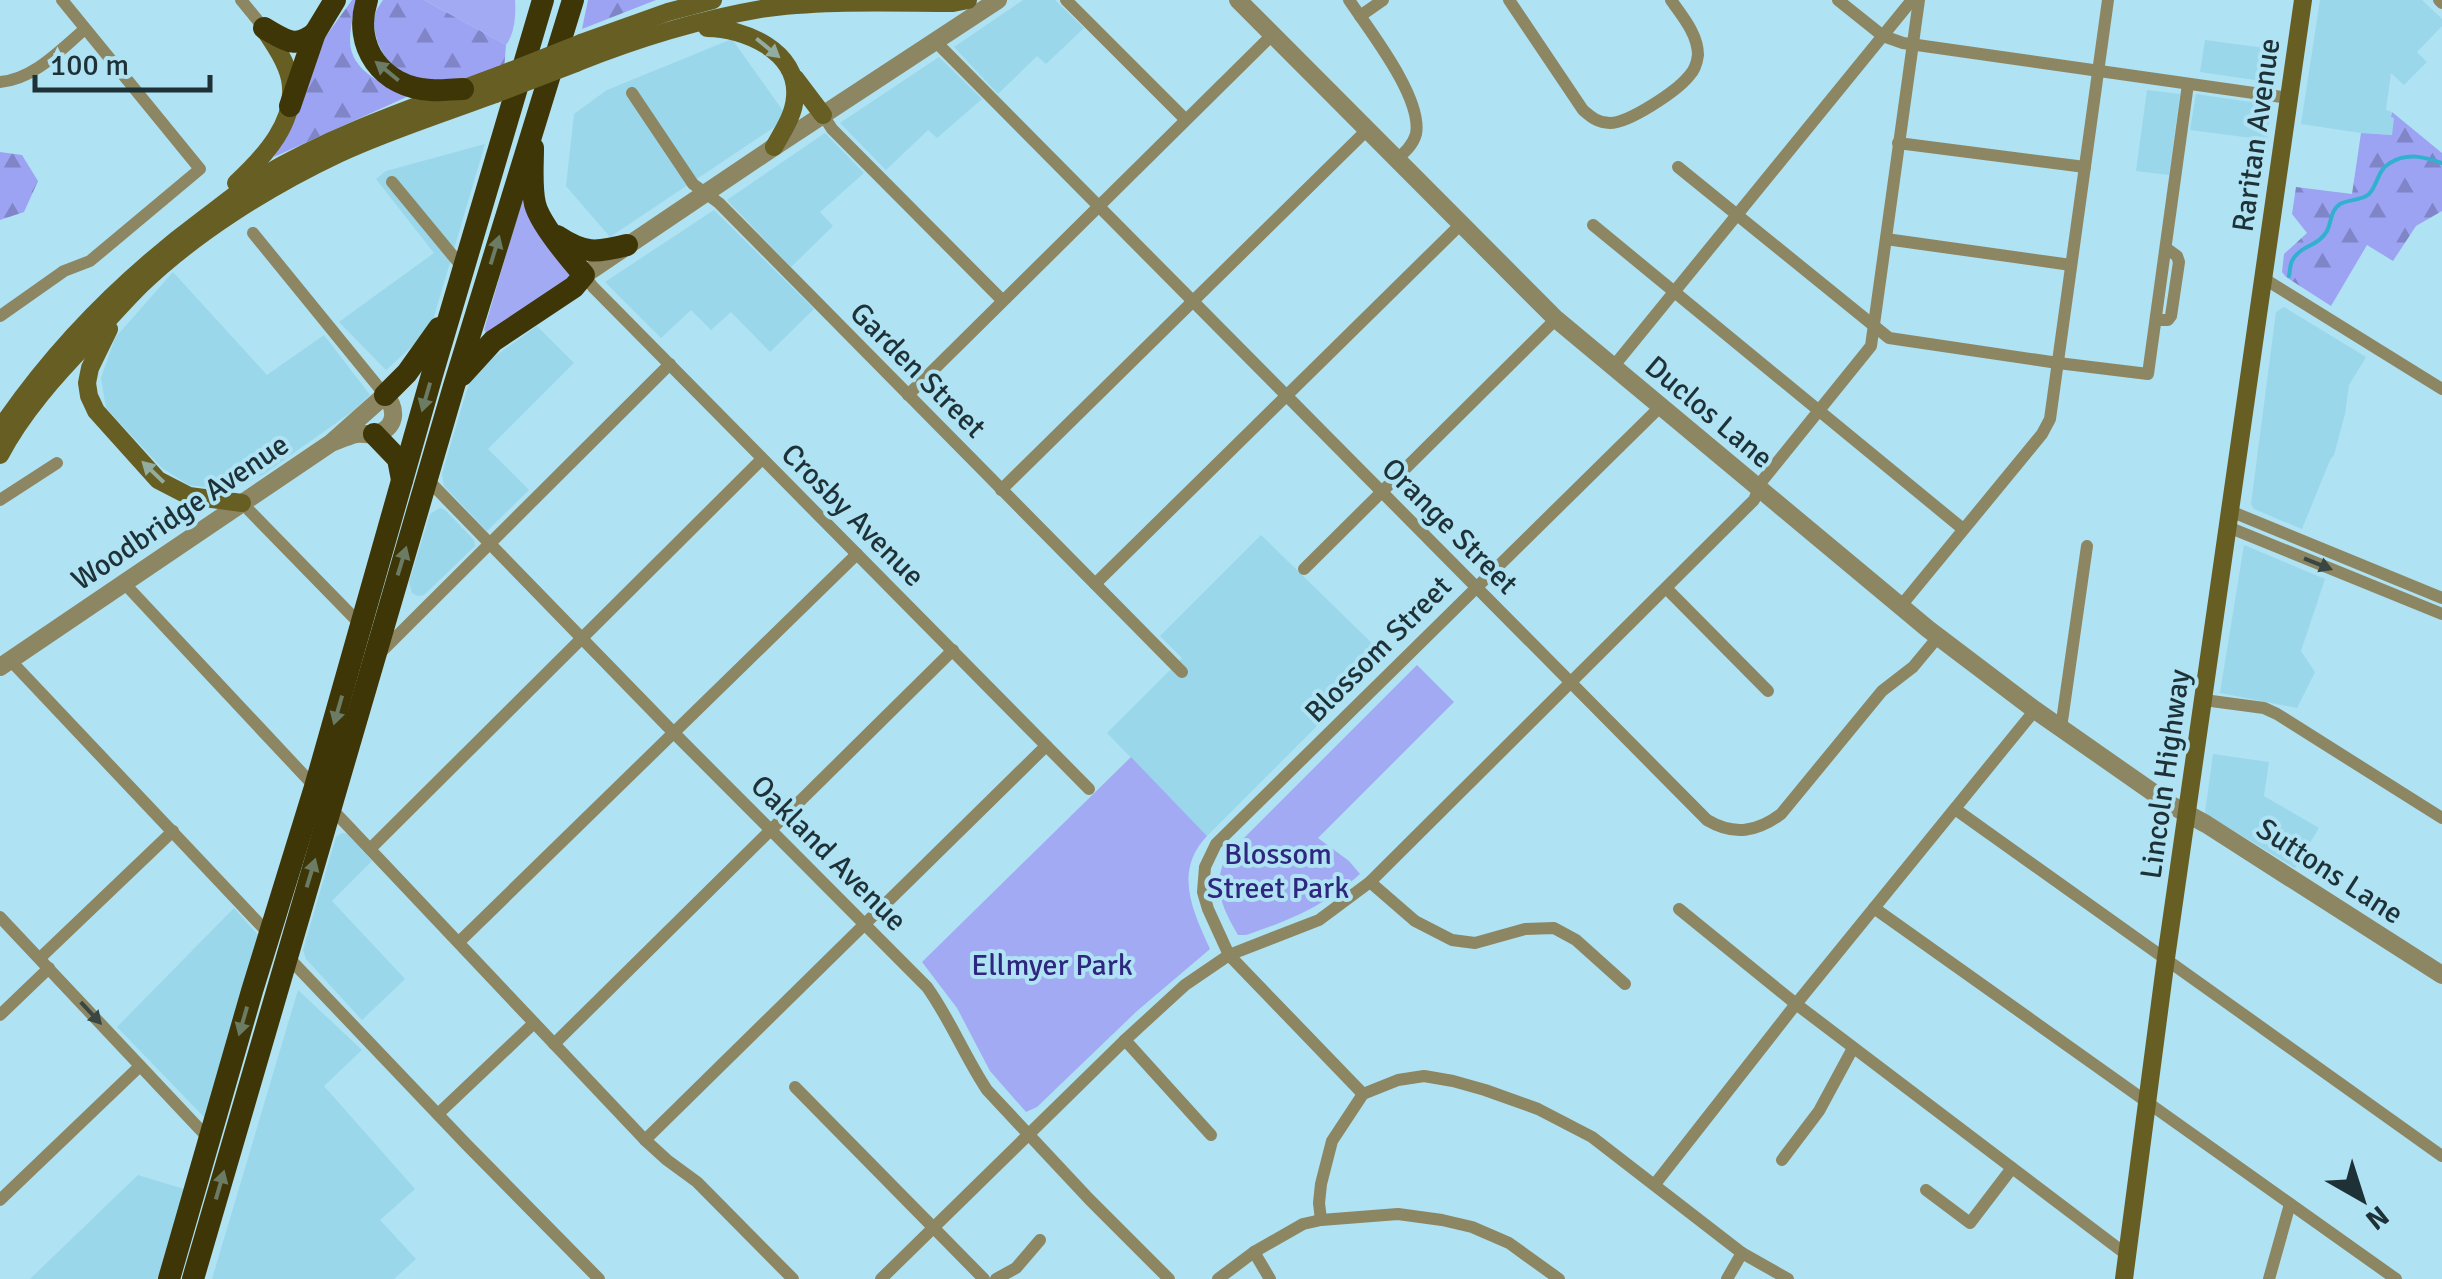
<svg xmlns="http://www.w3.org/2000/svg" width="2442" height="1279" font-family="Signika,sans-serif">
<defs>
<pattern id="forest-firs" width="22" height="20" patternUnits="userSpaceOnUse" patternTransform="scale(2.5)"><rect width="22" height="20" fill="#9da3f3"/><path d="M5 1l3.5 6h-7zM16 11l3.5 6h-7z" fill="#7f85c6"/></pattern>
</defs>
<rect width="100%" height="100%" fill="#afe2f2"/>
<g fill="#9bd7ea">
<polygon points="1023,0 1055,0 1084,28 1046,64 1037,56 998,94 954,47"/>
<polygon points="2320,0 2422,0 2442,19 2442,26 2417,52 2427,62 2404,85 2391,73 2386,110 2392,112 2391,116 2395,117 2393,135 2361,133 2301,124"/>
<polygon points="732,39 788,118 610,237 566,186 574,114 607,90"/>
<polygon points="2205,40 2280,50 2275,83 2200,72"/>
<polygon points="939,57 982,99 937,138 928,130 886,170 840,123"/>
<polygon points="2147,90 2180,94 2169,175 2136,171"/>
<polygon points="2196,94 2271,105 2267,140 2190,130"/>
<polygon points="825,133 864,173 820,212 833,226 791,267 727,200"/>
<polygon points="485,144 430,330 386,370 339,322 434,253 376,179 386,171"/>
<polygon points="714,210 814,309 770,352 731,312 711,330 691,310 661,338 605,282"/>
<polygon points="173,272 267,375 324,335 370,395 353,411 264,474 230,490 189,485 162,468 106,408 101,378 115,338"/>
<polygon points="2284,307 2366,357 2349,385 2345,414 2334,455 2330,460 2302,529 2254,509 2251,504 2276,312"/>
<polygon points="537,326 574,363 488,449 529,490 487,531 444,486 442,474 465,396 472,377 487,362"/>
<polygon points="440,508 445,510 474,540 475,546 424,595 418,596 412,593 409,582 430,514"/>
<polygon points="1261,535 1386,657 1207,836 1107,733 1182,658 1160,636"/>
<polygon points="2244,545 2325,579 2301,651 2315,672 2297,708 2220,693"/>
<polygon points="2213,754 2269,762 2264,796 2319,828 2295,868 2205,813"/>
<polygon points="342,833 348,834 372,861 332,901 405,979 362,1020 306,959 303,950 336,837"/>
<polygon points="234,908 259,936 205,1118 117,1027"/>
<polygon points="298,990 362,1050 324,1086 415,1189 380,1220 416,1259 394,1279 212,1279"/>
<polygon points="138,1175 184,1189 158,1279 30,1279"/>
</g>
<g fill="#a3aaf4">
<path d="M 424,0 L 515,0 C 516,14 515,33 506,45 Z"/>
<polygon points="525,190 577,275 490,337 484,330"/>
<path d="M 1417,665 L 1454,702 L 1318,838 L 1349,861 L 1360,874 C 1322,907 1293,919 1246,935 L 1238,935 C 1222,907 1212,888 1226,856 Z"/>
<path d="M 1131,757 L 1207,836 C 1173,872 1193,911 1210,949 L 1137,1011 L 1037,1107 L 1026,1112 L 990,1071 L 957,1008 L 922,962 Z"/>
</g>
<g fill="url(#forest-firs)">
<path d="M 352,0 L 356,0 C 354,13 350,27 350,40 C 350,73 386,85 411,95 L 274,157 L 326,36 Z"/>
<path d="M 383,0 L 424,0 L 506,45 L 504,70 C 479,78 453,90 426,86 C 396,82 369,43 375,14 C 376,10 381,3 383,0 Z"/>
<polygon points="588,0 656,0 582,29"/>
<polygon points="2392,112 2442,153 2442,211 2416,226 2393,261 2367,245 2331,306 2286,277 2282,272 2284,254 2307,233 2292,214 2296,187 2352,194 2361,133 2392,135 2394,118 2391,117"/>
<polygon points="0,152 22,155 38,181 24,212 0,220"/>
</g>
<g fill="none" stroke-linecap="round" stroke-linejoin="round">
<path stroke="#32b0d0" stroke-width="4" d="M 2289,276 C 2290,271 2290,265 2292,261 C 2299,246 2319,246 2327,231 C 2332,221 2330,211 2340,204 C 2349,199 2361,201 2369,194 C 2378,185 2377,170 2390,163 C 2407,152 2425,157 2442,163"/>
<g stroke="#8c8662" stroke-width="12">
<polyline points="241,0 264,28"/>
<polyline points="1066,0 1185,119"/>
<path d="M 1349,0 C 1369,30 1423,98 1416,134 C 1413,145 1405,152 1397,159"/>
<path d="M 1509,0 L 1583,110 C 1591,117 1598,123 1610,123 C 1629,123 1677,91 1689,76 C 1695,70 1697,63 1698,55 C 1698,34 1682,16 1671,0"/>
<polyline points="1838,0 1883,36 1903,43 2289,98"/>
<polyline points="2439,0 2442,3"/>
<polyline points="1360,16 1383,0"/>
<path d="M 934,40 L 1707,820 C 1734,836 1757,832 1781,814 L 1882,691 L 1913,667 L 1938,637"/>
<path d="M 0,82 C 34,79 60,50 85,29"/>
<polyline points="632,93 693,184 719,203 1182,672"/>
<polyline points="823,115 832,129 1002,300"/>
<polyline points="1898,143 2085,167"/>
<polyline points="1678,167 1889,338 2058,363 2148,374 2188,84"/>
<polyline points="392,182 463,268"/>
<polyline points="1593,225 1963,529"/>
<polyline points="253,233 385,395"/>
<polyline points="1886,239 2071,265"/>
<polyline points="584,275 593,287 1089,789"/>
<polyline points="2263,278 2442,389"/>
<polyline points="0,316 64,271 90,261 200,169 62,0"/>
<polyline points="2156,320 2168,320 2171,316 2179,262 2177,256 2166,248"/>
<polyline points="1613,367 1912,0"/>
<polyline points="908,395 1272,35"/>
<path d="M 428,480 L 673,732 L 927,987 C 950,1019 965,1057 987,1090 L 1089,1199 L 1169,1279"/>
<polyline points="1001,490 1367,130"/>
<polyline points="0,500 57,463"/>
<polyline points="242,503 362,626"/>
<polyline points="2230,511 2442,598"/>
<polyline points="2228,527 2442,614"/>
<polyline points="1304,569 1556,319"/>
<polyline points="124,583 315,787"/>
<polyline points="1095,584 1461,224"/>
<polyline points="1666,588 1768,691"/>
<polyline points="1900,607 2042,434 2050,419 2108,0"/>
<polyline points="381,652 670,364"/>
<polyline points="10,660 269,934"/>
<polyline points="2204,700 2264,708 2277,714 2442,818"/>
<polyline points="2061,728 2087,546"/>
<polyline points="331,808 645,1140 667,1160 697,1182 793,1279"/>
<polyline points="1955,809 2442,1156"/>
<polyline points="370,849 762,459"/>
<polyline points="1370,882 1415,921 1452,940 1475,943 1525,929 1554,928 1576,940 1625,984"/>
<polyline points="1874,908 2396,1279"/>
<polyline points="1679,909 1796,1004 2127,1255"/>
<polyline points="0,917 209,1139"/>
<polyline points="459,942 857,554"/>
<polyline points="286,955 467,1145 599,1279"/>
<polyline points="40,958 173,831"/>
<polyline points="0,1015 49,968"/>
<polyline points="1125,1040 1211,1135"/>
<polyline points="554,1044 953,650"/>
<polyline points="795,1087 984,1279"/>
<polyline points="1363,1094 1229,955 1208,909 1203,892 1205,867 1216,844 1660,407"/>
<polyline points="438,1114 534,1023"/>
<polyline points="645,1140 1046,746"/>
<polyline points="1782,1160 1819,1111 1853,1048"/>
<polyline points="1655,1184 1796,1004 2035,710"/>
<polyline points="1926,1190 1970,1223 2012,1168"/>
<polyline points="0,1200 140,1066"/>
<polyline points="1321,1220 1319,1203 1321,1184 1332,1141 1363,1094 1398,1080 1424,1076 1453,1081 1485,1090 1538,1109 1592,1137 1742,1253 1788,1279"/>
<polyline points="1254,1252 1270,1279"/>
<polyline points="881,1279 1125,1040 1185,985 1229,955 1319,920 1370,882 1754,500 1762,481 1871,346 1919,0"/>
<polyline points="996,1279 1016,1268 1040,1240"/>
<polyline points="1218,1279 1254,1252 1303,1224 1321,1220 1398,1214 1442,1220 1472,1227 1509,1243 1559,1279"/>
<polyline points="1727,1279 1742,1253"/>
<polyline points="2269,1279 2290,1204"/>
</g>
<g stroke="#8c8662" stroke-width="18">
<polyline points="1238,0 1556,319 1928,629 2035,710 2171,805 2206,824 2442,975"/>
<polyline points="584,275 774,147 998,0"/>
<path d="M 0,667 L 331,443 L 385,395 C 398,410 396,430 374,434 C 368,435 362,433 356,434 C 348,436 339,440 331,443"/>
</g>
<g stroke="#675e24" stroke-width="18">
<path d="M 707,28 C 744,28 799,51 795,97 C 794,115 783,131 774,147"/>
<polyline points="581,43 668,12 713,0"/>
<path d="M 576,63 C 636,39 697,20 761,9 C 819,0 893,3 953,3 L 968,0"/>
<polyline points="795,78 823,115"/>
<path d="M 236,183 C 264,157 298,121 290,79 C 286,61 274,44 264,29"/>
<polyline points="109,329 90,368 87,383 89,396 96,411 158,480 189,496 242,503"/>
<path d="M 0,429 C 56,346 125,277 206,217 C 224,204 242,188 261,177 C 335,133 420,105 500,75"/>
<path d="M 0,455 C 22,413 56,375 89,341 C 106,322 123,303 141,285 C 195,233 270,186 338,154 C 387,131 444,113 495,94"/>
<polyline points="2124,1279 2166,958 2303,0"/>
</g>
<g stroke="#3e3606" stroke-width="22">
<path d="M 367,0 C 352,46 382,88 431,90 C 441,91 452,89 463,89"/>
<path d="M 264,28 C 284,39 295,50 315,33"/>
<polyline points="290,106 315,33 335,0"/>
<path d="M 557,236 C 584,254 596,253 627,245"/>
<path d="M 462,375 L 493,341 L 574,287 L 584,275 C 570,259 540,224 535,204 C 531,186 533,166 533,148"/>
<polyline points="385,395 407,373 439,328"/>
<polyline points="374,434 398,459 402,480"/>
<polyline points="169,1279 252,991 315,787 432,375 543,0"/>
<polyline points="193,1279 454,386 573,0"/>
</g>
<g stroke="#675e24" stroke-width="18">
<polyline points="500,75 581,43"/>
<polyline points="495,94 576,63"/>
</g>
</g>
<defs><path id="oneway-solid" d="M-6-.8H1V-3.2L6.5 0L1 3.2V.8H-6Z" transform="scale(2.5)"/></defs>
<g fill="#92ada0">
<use href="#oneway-solid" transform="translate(768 48) rotate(39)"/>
<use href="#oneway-solid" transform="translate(153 472) rotate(-136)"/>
</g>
<g fill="#6b7b64">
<use href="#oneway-solid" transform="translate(387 71) rotate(-141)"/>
<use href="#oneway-solid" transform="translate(495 250) rotate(-73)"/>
<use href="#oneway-solid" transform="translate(426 397) rotate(106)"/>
<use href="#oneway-solid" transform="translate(402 561) rotate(-73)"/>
<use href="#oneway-solid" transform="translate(338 710) rotate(106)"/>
<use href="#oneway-solid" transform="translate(311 873) rotate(-73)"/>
<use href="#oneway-solid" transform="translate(243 1021) rotate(106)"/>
<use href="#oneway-solid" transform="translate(220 1185) rotate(-74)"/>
</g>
<g fill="#394642">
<use href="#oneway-solid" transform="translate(2318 564) rotate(22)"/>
<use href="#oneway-solid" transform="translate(91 1013) rotate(47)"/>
</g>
<g text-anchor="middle" stroke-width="8" stroke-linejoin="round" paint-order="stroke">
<g font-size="30" fill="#1d3137" stroke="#afe2f2">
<text transform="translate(2256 135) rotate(-82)" y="10">Raritan Avenue</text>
<text transform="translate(918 370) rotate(45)" y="10">Garden Street</text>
<text transform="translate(1709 412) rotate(40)" y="10">Duclos Lane</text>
<text transform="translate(180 512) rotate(-34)" y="10">Woodbridge Avenue</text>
<text transform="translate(853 515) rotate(45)" y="10">Crosby Avenue</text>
<text transform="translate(1450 526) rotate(45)" y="10">Orange Street</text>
<text transform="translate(1378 649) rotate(-45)" y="10">Blossom Street</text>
<text transform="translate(2165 774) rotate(-82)" y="10">Lincoln Highway</text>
<text transform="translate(829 853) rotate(45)" y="10">Oakland Avenue</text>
<text transform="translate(2330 871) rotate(33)" y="10">Suttons Lane</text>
</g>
<g font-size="30" fill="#2f2680" stroke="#afe2f2">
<text x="1278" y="864">Blossom<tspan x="1278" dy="34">Street Park</tspan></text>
<text x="1052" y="975">Ellmyer Park</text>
</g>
</g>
<g transform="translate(2362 1199) rotate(141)" stroke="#afe2f2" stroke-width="8" paint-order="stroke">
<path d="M0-8L18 38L0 25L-18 38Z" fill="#1d3137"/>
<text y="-15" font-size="28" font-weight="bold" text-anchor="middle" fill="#1d3137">N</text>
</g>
<path d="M35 75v15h175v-15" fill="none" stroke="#1d3137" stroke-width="5"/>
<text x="50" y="75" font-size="30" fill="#1d3137" stroke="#afe2f2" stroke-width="8" paint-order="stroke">100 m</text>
</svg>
